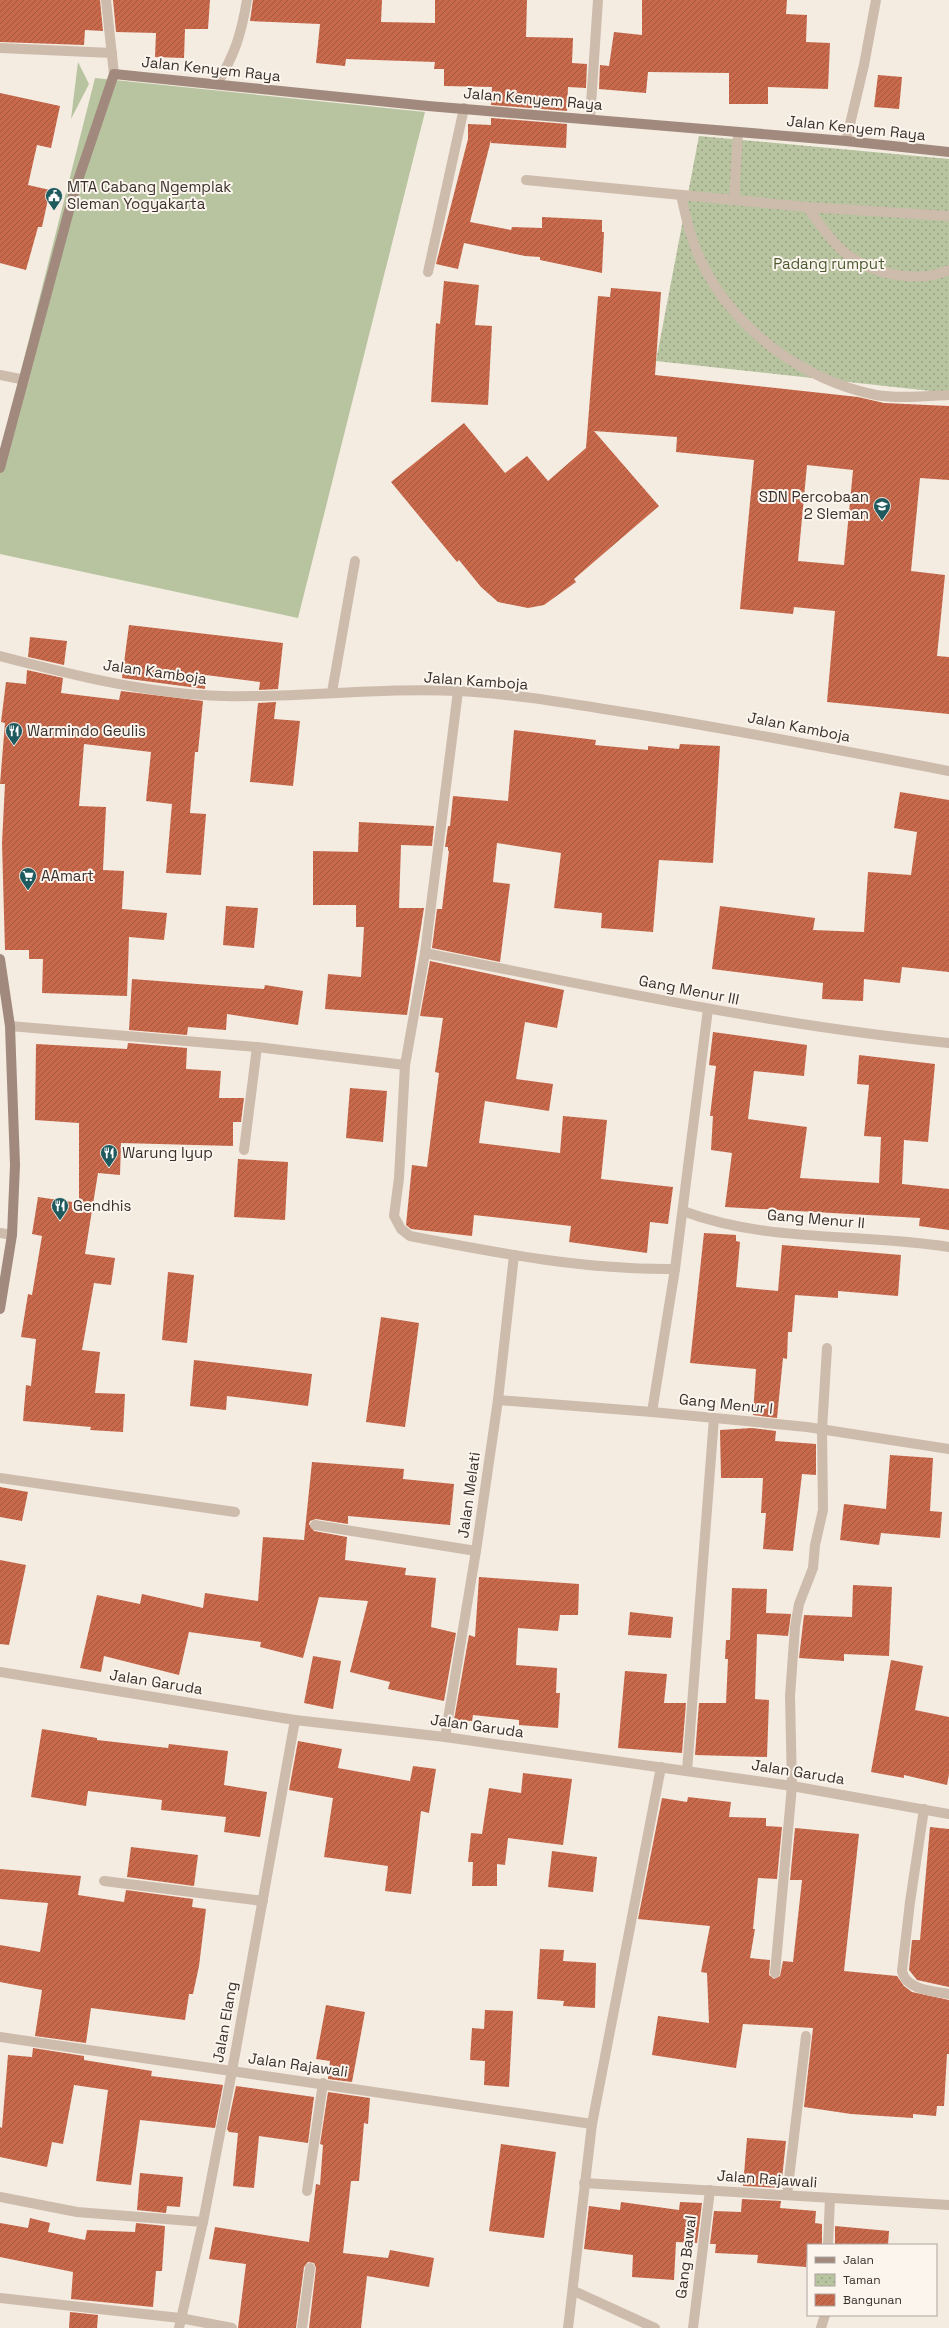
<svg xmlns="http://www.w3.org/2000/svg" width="949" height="2328" font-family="'Space Grotesk',sans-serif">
<defs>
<pattern id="park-dots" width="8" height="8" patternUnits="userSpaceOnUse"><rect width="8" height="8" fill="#b8c4a0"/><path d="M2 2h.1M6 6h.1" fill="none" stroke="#97a083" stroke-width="1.8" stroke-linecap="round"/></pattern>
<pattern id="building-hatch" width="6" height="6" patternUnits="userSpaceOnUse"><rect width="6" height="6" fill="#c8694b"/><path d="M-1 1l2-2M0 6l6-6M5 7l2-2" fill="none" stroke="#a4573f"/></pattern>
</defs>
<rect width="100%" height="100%" fill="#f4ebe1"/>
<g fill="#b8c4a0">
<polygon points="78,62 89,84 71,119"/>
<polygon points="95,78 425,112 298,618 0,554 0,454"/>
</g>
<polygon fill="url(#park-dots)" points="699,136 949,159 949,393 656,361"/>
<g fill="url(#building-hatch)" fill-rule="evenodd">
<polygon points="0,0 100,0 103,31 85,30 84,45 0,42"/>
<polygon points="113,0 210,0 208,29 185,29 184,58 155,57 156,33 116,32"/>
<polygon points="253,0 382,0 381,22 435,23 435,0 527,0 526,37 573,38 572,63 587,64 586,88 568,87 567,111 491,105 492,87 444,86 444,69 434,69 435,62 346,59 345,66 316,63 320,24 250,21"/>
<polygon points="642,0 787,0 786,14 807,15 806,42 830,43 828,89 768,87 768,104 729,104 729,73 648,72 646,93 599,89 600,65 609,66 614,32 642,35"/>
<polygon points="878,75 902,77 899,109 874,107"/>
<polygon points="0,93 60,106 51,148 37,145 28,185 50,190 42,227 38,227 26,270 0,263"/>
<polygon points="491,118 567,124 566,148 491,143 491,140 470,222 511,230 512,227 542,228 542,217 602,220 602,232 604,232 602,273 540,260 540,257 525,256 464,243 458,269 436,264 468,139 468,124 491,125"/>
<polygon points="444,281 479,285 475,325 492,326 488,405 431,402 436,323 440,324"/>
<path d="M 611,288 L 661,292 L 655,375 L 858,397 L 884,403 L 949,406 L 949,480 L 920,478 L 911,571 L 945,575 L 937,656 L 949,657 L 949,714 L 827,702 L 835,611 L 794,607 L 793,614 L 740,609 L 754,460 L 676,452 L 677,437 L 594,431 L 659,506 L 574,579 L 576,582 L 544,605 L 528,608 L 498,602 L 481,587 L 459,560 L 457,562 L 391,482 L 464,423 L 505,473 L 527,456 L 548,481 L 586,448 L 598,296 L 610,297 ZM 807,465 L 853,470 L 844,565 L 798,561 Z"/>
<polygon points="129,625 283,643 278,689 259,690 260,682 206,675 205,689 122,678"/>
<polygon points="30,637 67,641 64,665 28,657"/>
<polygon points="27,670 63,678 61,693 119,700 121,691 203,701 198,752 195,752 190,813 206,814 201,875 166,873 172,804 146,801 151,752 84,744 79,806 106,807 103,870 124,871 122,909 167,913 164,940 129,937 127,996 42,993 43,959 29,959 29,950 5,950 2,843 5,784 0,784 5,723 1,722 6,682 26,684"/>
<polygon points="276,702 274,719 300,721 293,786 250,782 258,703"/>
<polygon points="514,730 596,740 595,745 648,750 648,746 679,749 680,744 720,746 713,863 659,860 653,932 601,928 602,913 554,908 561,853 497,843 493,882 510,884 500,962 432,948 437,909 442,909 449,851 448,851 448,847 445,847 448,826 450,826 453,796 508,801"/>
<polygon points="900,792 949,800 949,972 902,967 900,983 864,979 863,1001 822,999 823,983 712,969 720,906 815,918 813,930 864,932 868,872 911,875 917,832 894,828"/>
<polygon points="359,822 434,826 432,846 401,845 399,908 424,908 407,1015 325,1009 328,974 361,977 364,927 356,927 356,905 313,905 313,851 358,852"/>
<polygon points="226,906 258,908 254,948 223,945"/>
<polygon points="430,961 564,990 557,1028 525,1022 516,1079 553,1084 549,1111 485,1101 479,1143 560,1153 563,1116 607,1120 601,1179 673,1187 668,1224 650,1222 647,1253 569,1242 571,1226 474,1215 472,1236 411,1229 406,1225 412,1165 427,1167 439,1073 435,1072 443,1018 420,1016"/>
<polygon points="132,979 264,989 265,985 303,991 298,1025 227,1014 226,1030 188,1027 187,1035 129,1030"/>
<polygon points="713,1032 807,1045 804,1076 754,1071 748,1119 807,1127 800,1178 879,1183 881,1137 864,1136 869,1085 857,1084 859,1055 935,1064 928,1142 904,1140 902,1184 949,1189 949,1230 919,1226 920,1218 725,1207 732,1153 711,1150 713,1116 710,1116 716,1066 709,1065"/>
<polygon points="128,1043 187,1048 186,1069 221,1071 219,1098 244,1098 241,1122 233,1122 233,1146 121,1143 120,1175 98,1173 85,1254 115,1258 111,1285 94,1283 82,1350 100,1352 95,1393 125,1394 123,1432 90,1430 91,1427 23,1421 26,1385 31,1386 36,1339 21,1337 28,1294 32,1295 42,1236 32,1234 38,1197 79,1203 79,1123 35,1120 36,1044 127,1049"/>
<polygon points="350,1088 387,1091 383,1142 346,1138"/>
<polygon points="238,1159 288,1162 285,1220 234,1217"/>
<polygon points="704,1233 736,1235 736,1241 740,1242 736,1287 778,1291 782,1245 901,1255 898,1296 838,1291 838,1298 795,1295 792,1332 788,1332 787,1359 783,1358 777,1418 753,1415 756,1369 690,1363"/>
<polygon points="168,1272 194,1275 187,1343 162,1340"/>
<polygon points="381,1317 419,1323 405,1427 366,1422"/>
<polygon points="194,1360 312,1374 308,1406 227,1396 226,1410 190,1406"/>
<polygon points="752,1428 776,1431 775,1441 816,1444 816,1475 802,1474 793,1551 763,1549 766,1513 761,1513 763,1478 721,1478 720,1430"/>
<polygon points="890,1455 933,1458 930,1511 942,1512 940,1538 881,1533 879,1545 840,1540 844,1504 886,1509"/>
<polygon points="312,1462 404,1469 403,1479 454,1484 450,1525 348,1516 348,1524 316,1519 310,1521 309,1524 314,1531 347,1537 345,1560 406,1568 405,1575 436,1578 431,1627 456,1633 444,1701 388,1689 390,1682 350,1672 368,1601 319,1597 303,1658 260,1647 261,1642 189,1632 179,1675 104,1656 101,1672 80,1668 97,1595 140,1604 142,1594 203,1608 205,1593 258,1601 263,1537 304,1540"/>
<polygon points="0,1487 28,1492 22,1521 0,1517"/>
<polygon points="0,1560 26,1565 9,1645 0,1644"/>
<polygon points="479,1577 579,1584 578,1615 560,1615 558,1631 518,1628 516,1665 557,1668 556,1693 560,1693 558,1728 519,1725 519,1720 473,1715 472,1721 454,1720 469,1635 475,1637"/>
<polygon points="853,1585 892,1587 889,1656 844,1654 844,1661 799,1658 804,1615 852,1617"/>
<polygon points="732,1588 767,1589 766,1613 791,1614 788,1636 757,1634 755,1699 769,1700 767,1757 695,1755 699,1703 726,1703 728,1659 725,1659 726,1640 730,1640"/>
<polygon points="630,1612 673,1617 671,1638 628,1635"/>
<polygon points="313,1656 341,1661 333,1709 304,1703"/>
<polygon points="891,1660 923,1666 915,1710 949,1717 949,1774 947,1785 904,1775 904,1778 871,1772"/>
<polygon points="625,1671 667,1674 664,1703 686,1703 682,1753 618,1748"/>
<polygon points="42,1729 97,1738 97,1740 168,1748 169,1744 228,1751 224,1785 267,1792 260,1837 224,1832 226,1817 161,1810 162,1800 88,1791 86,1806 31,1797"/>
<polygon points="298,1741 342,1749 338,1768 410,1781 413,1766 436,1769 429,1813 421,1811 411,1894 385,1891 388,1866 324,1857 333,1798 289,1790"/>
<polygon points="523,1773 572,1779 563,1845 508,1838 505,1865 497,1864 497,1886 472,1886 473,1862 468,1862 471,1833 482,1834 489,1788 521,1793"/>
<polygon points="688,1797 731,1802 729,1817 766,1818 766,1826 782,1827 777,1879 758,1878 753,1929 755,1929 750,1958 770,1960 769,1975 774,1979 780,1976 783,1961 793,1962 802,1880 790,1880 795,1828 859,1834 844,1971 897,1976 904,1986 912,1992 949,2000 949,2054 947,2054 944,2106 937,2106 936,2116 913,2114 913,2118 851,2114 804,2107 813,2028 743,2024 736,2068 652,2055 658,2016 709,2023 707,1973 701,1972 710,1926 638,1919 662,1798 687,1802"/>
<polygon points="930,1827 949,1829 949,1987 917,1980 909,1970 912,1940 920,1940"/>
<polygon points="131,1847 198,1855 194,1886 127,1877"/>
<polygon points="552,1851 597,1857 593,1892 548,1887"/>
<polygon points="0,1869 81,1876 78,1895 124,1902 126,1890 193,1899 192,1907 206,1909 199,1966 193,1994 189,1994 185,2020 91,2008 86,2043 35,2036 42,1990 0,1982 0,1945 40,1952 48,1903 0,1899"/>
<polygon points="540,1949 564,1950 563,1961 596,1963 595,2008 563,2006 564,2001 537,1999"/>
<polygon points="326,2005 365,2012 352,2082 328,2079 330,2061 316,2059"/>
<polygon points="485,2010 513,2011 509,2087 484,2085 485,2061 470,2060 472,2028 484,2029"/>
<polygon points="33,2048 84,2056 84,2060 152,2071 151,2076 223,2085 215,2128 140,2120 131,2185 96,2181 108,2090 74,2085 63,2144 52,2142 47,2167 0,2157 0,2127 2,2128 8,2055 32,2057"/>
<polygon points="236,2086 314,2097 308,2143 259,2136 254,2188 233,2186 238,2133 229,2132 227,2129"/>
<polygon points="328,2092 370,2098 368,2124 364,2123 359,2181 351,2181 343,2253 388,2258 390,2250 434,2258 429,2287 367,2276 361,2328 309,2328 316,2268 314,2263 308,2262 304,2267 296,2328 238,2328 246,2264 209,2259 215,2227 309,2242 316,2184 320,2185 323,2145 320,2144"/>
<polygon points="747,2138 786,2141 781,2188 743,2186"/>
<polygon points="501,2144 556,2152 544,2238 489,2231"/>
<polygon points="140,2173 183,2177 180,2207 167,2206 166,2213 137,2210"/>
<polygon points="742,2199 781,2201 780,2208 816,2211 815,2223 822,2224 822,2245 808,2245 806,2267 757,2263 758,2255 715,2253 716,2244 710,2244 714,2211 741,2212"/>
<polygon points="621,2202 679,2210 680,2202 702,2203 697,2243 676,2242 674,2280 632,2277 633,2255 584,2249 589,2206 620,2210"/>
<polygon points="30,2218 50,2223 48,2232 85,2240 87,2230 135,2232 136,2223 165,2226 162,2271 156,2271 153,2307 71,2299 73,2272 0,2257 0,2223 28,2228"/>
<polygon points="835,2226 889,2231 888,2245 835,2245"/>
<polygon points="70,2312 98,2315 97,2328 69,2328"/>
</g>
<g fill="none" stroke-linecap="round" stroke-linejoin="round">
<g stroke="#cdbbac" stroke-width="10">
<path d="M 807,207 C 818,222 830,240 844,252 C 871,274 917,284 949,270"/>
<polyline points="428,272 464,108"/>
<polyline points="332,692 355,561"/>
<polyline points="244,1150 257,1047"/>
<polyline points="0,1478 235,1512"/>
</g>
<g stroke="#cdbbac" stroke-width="10">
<polyline points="106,0 114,74"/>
<polyline points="0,48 112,53"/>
<path d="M 217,84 C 235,54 241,35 247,0"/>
<polyline points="590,119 598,0"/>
<polyline points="846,141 864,65 876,0"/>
<polyline points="526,180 807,207 949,216"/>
<path d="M 681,195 C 686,218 691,240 701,261 C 734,330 803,380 876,395 C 899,399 926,396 949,395"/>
<polyline points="734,200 738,132"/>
<polyline points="0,375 25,380"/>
<path d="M 0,656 C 73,675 147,694 223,696 C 301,698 380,687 459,691 C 518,694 577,705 636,714 C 741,731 845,751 949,771"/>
<path d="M 458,691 L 425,953 L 405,1065 L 399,1178 L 394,1216 L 401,1229 L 410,1236 C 497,1253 585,1270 675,1269"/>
<path d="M 425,953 C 599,988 772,1025 949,1043"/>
<polyline points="10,1026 257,1047 405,1065"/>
<path d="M 683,1211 C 767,1243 861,1233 949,1247"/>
<polyline points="0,1233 12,1235"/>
<polyline points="498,1400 652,1412 807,1427 949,1449"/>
<polyline points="652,1412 675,1269 708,1009"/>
<polyline points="315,1525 476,1551"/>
<polyline points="0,1672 295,1720 445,1737 792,1786 949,1814"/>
<polyline points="445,1737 476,1551 498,1400 514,1255"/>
<polyline points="687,1771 714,1418"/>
<path d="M 924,1809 L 910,1902 L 902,1971 C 906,1990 933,1991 949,1994"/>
<polyline points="104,1881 263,1901"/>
<polyline points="775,1973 792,1786 790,1696 795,1627 799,1604 813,1568 815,1545 823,1510 822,1430 827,1348"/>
<polyline points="0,2037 592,2124"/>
<polyline points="584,2183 949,2205"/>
<polyline points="307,2191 323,2083"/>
<polyline points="787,2195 806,2036"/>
<polyline points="0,2197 77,2212 203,2222"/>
<polyline points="828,2245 830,2198"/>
<polyline points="574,2291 655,2328"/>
<polyline points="0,2298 180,2318 232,2328"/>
<polyline points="179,2328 203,2222 232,2071 295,1720"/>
<polyline points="302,2328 310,2268"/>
<polyline points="568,2328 592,2124 661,1767"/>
<polyline points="693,2328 710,2190"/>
<polyline points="821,2328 825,2315"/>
</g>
<g stroke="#a18a7d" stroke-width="10">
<polyline points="0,468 74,192 114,74 428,106 846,141 949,152"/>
<polyline points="0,959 10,1026 15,1165 12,1235 0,1309"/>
</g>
</g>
<defs>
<symbol id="civic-pin" viewBox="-11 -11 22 30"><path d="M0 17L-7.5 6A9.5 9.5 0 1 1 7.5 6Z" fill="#1f5a5e" stroke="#fbf5ee"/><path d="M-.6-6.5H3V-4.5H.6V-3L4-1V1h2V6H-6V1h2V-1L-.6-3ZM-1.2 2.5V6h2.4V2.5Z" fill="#fff"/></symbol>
<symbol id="school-pin" viewBox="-11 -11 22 30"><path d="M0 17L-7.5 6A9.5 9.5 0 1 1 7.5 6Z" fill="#1f5a5e" stroke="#fbf5ee"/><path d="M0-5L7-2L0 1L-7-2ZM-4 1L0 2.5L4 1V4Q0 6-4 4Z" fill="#fff"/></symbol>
<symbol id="restaurant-pin" viewBox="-11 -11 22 30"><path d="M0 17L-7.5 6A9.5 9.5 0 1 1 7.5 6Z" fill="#1f5a5e" stroke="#fbf5ee"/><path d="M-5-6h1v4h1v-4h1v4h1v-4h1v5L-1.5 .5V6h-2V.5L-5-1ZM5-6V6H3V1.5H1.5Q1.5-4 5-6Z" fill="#fff"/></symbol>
<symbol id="supermarket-pin" viewBox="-11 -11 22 30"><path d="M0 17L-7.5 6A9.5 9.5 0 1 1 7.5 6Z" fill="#1f5a5e" stroke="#fbf5ee"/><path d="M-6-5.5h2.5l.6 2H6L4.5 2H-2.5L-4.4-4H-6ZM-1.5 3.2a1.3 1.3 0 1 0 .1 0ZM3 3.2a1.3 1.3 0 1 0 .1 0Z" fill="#fff"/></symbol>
</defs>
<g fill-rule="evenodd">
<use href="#civic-pin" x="44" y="186" width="20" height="27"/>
<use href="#school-pin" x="872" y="496" width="20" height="27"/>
<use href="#restaurant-pin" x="4" y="721" width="20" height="27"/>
<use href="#supermarket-pin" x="18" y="866" width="20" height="27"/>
<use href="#restaurant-pin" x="99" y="1143" width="20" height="27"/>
<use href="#restaurant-pin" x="50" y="1196" width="20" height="27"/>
</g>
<g text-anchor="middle" stroke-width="4" stroke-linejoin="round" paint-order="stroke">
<g font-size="15" fill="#3b302b" stroke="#fbf5ee">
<text transform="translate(211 69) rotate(6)" y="5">Jalan Kenyem Raya</text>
<text transform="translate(533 99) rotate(5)" y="5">Jalan Kenyem Raya</text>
<text transform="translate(856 128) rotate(6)" y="5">Jalan Kenyem Raya</text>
<text transform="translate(155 672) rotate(8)" y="5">Jalan Kamboja</text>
<text transform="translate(476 681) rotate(4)" y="5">Jalan Kamboja</text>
<text transform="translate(799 727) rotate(11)" y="5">Jalan Kamboja</text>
<text transform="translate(689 990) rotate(11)" y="5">Gang Menur III</text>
<text transform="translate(816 1219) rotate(5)" y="5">Gang Menur II</text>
<text transform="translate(726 1404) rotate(6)" y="5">Gang Menur I</text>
<text transform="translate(469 1495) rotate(-82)" y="5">Jalan Melati</text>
<text transform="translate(156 1682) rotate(9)" y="5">Jalan Garuda</text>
<text transform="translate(477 1726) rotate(8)" y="5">Jalan Garuda</text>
<text transform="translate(798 1772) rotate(9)" y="5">Jalan Garuda</text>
<text transform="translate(225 2022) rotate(-80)" y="5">Jalan Elang</text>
<text transform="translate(298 2065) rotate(8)" y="5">Jalan Rajawali</text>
<text transform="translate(767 2179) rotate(4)" y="5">Jalan Rajawali</text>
<text transform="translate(686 2257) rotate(-83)" y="5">Gang Bawal</text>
</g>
<g font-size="15" fill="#3b302b" stroke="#fbf5ee" text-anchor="start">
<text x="67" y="192">MTA Cabang Ngemplak<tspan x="67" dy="17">Sleman Yogyakarta</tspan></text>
<text x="869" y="502" text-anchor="end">SDN Percobaan<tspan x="869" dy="17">2 Sleman</tspan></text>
<text x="27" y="736">Warmindo Geulis</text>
<text x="41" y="881">AAmart</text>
<text x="122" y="1158">Warung Iyup</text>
<text x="73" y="1211">Gendhis</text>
</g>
<g font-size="15" fill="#4a5a2e" stroke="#fbf5ee">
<text x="829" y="269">Padang rumput</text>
</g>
</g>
<rect x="807" y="2244" width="130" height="72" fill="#fbf5ee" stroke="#aea6a0"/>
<rect x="815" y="2257" width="20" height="6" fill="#a18a7d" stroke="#aea6a0"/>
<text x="843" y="2264" font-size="12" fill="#3b302b">Jalan</text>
<rect x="815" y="2274" width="20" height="12" fill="url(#park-dots)" stroke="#aea6a0"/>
<text x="843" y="2284" font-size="12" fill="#3b302b">Taman</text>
<rect x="815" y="2294" width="20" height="12" fill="url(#building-hatch)" stroke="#aea6a0"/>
<text x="843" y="2304" font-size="12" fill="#3b302b">Bangunan</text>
</svg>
